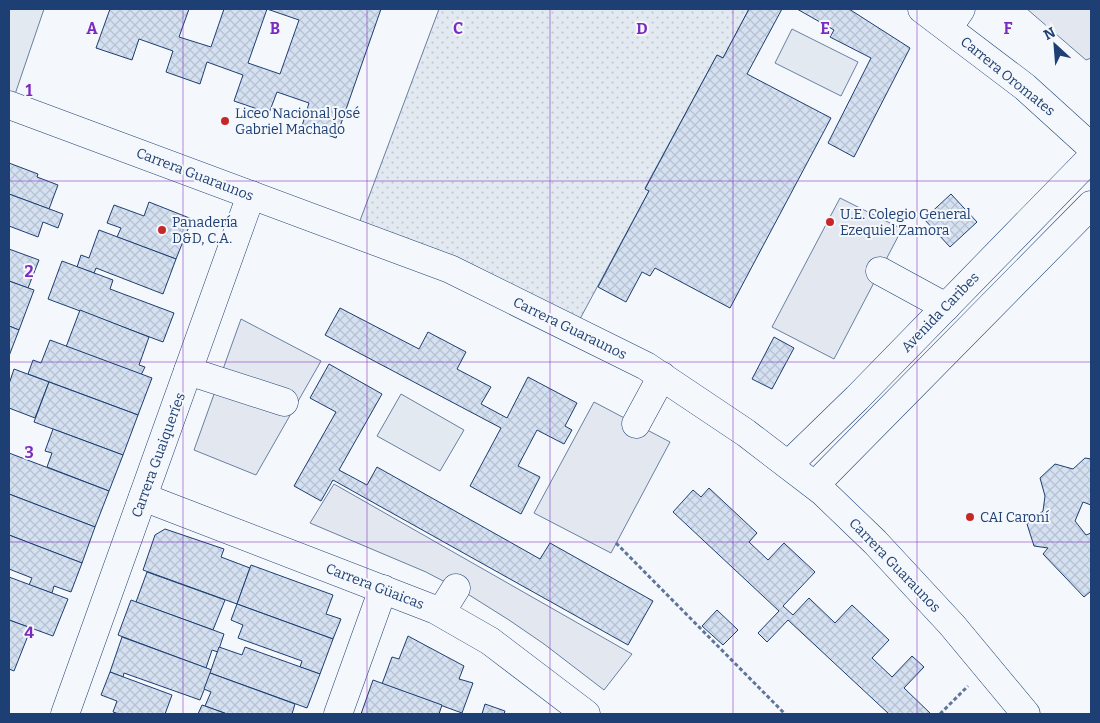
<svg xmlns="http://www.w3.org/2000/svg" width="1100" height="723" font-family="Bitter,serif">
<defs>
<pattern id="park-dots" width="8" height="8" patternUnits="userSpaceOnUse" patternTransform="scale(1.25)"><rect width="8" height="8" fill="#e3e9f0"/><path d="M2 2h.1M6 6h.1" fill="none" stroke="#c2c9d1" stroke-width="1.8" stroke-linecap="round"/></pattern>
<pattern id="building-cross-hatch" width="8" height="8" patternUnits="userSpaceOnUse" patternTransform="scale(1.25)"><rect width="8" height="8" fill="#d5e0f0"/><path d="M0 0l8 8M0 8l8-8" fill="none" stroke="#b6c1d1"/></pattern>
</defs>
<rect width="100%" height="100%" fill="#f4f7fb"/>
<g fill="#e3e9f0" stroke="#687fa3">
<polygon points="9,9 44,9 11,106 9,105"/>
<polygon points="792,29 858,62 841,96 775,63"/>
<polygon points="401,394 464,430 440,471 377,436"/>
</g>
<polygon fill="url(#park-dots)" stroke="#687fa3" points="439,9 749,9 723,58 717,55 645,188 649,191 574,330 355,234"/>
<g fill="#e3e8f0" stroke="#687fa3">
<polygon points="1027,9 1091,9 1091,58 1086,60"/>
<polygon points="840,198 902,229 834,359 772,327"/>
<polygon points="241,319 321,361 256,475 194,450"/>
<polygon points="594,402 670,442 611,553 534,513"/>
<polygon points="334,484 632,654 604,690 544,644 509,620 466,593 426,572 310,523"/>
</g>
<g fill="url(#building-cross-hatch)" stroke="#1d3f73">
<polygon points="110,9 189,9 179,37 211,47 224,9 267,9 248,63 280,74 299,20 267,9 381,9 336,138 302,126 309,103 277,92 269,113 234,101 243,75 207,62 200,84 166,72 173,51 139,39 132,60 96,48"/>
<polygon points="749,9 782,9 747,74 831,118 730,308 655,268 650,276 642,272 626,302 598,287 649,191 645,189 717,55 723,58"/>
<polygon points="797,9 849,9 910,48 854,157 828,143 871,58 830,37 834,30"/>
<polygon points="9,163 38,174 37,177 58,185 49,209 9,194"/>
<polygon points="9,194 63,214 58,228 43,222 38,237 9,226"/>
<polygon points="951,194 977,222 950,247 924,219"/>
<polygon points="149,202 192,219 176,259 117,237 121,228 107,223 114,205 144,216"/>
<polygon points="99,230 176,259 163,294 96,268 94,273 77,267 81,255 89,258"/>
<polygon points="9,249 39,260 28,288 9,281"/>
<polygon points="62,261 113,280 110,289 174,313 163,342 48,299"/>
<polygon points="9,281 34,290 19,330 9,326"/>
<polygon points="340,308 419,349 428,332 466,352 457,369 491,387 481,404 507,418 528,377 577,403 565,426 572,430 564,444 537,430 518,466 540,477 521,514 470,486 501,428 325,335"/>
<polygon points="80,310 149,337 139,365 145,367 141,375 66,347"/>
<polygon points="9,326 19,330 9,356"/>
<polygon points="774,337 794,348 772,389 752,379"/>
<polygon points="50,340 152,378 138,415 28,374 33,360 41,363"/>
<polygon points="329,364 382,394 339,470 367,485 377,467 540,559 550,543 653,601 628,645 333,480 321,501 294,486 336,412 310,398"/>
<polygon points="14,369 49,382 35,418 9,408 9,384"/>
<polygon points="49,382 138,415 123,455 34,422"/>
<polygon points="53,429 123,455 109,491 47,467 52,453 45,451"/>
<polygon points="9,453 109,491 95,527 9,494"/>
<polygon points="1085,458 1091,459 1091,505 1083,502 1075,521 1086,535 1091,533 1091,591 1084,597 1043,554 1048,548 1034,546 1027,524 1043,511 1045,496 1040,478 1055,464 1073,469"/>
<polygon points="709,488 757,533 749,542 768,560 784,543 815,572 783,606 793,615 809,598 835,623 852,605 889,640 872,658 892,677 912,656 924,667 904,688 931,714 889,714 788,620 767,642 758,633 779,611 673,512 693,490 701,497"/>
<polygon points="9,494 95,527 82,563 9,535"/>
<polygon points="165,529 224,549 221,557 250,568 237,604 143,570 155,535"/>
<polygon points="9,535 82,563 71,592 54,586 52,593 29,585 32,578 9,569"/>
<polygon points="251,565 333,595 326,614 341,619 333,639 237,604"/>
<polygon points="147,572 225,600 213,630 136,602"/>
<polygon points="9,577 68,599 53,636 9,620"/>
<polygon points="131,600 224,634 218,652 212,650 206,668 118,635"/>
<polygon points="237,604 333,639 320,674 300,667 302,661 238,638 243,625 231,620"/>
<polygon points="717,610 738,630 723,645 702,626"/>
<polygon points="9,620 31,628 14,671 9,669"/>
<polygon points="408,636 464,666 459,679 473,683 462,713 382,684 392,657 399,659"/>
<polygon points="122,637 212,670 200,700 124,673 123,677 110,672"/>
<polygon points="219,647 242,655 245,647 320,674 307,708 210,673"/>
<polygon points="110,672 172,695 165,714 119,714 113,712 117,701 101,695"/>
<polygon points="210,673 295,704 292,714 227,714 205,706 211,692 204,689"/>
<polygon points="373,680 442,705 439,714 361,714"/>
<polygon points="485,704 505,711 504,714 482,714"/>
<polygon points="202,705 205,706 227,714 198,714"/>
</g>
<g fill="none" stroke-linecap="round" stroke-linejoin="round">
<defs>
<g id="minor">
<polyline points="922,9 1025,87 1091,147"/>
<polyline points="948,28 961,9"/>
<polyline points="9,105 450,269 646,366 746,433 823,492 875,542 952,625 1026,714"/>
<polyline points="880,271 946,307"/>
<polyline points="188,371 284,402"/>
<polyline points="636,424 662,376"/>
<polyline points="788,465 857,398 1091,158"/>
<polyline points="815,485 1091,205"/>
<polyline points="143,497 436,610 490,641 586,714"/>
<polyline points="441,612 456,588"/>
<polyline points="65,714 251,195"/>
<polyline points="338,714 383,589"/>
</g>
</defs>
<use href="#minor" stroke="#1d3f73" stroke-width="29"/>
<g stroke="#5e769c" stroke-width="3" stroke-dasharray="4 2.5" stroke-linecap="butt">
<polyline points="616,543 785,714"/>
<polyline points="940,714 968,686"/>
</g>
<use href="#minor" stroke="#f4f7fb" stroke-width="28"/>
</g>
<path fill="none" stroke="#7b2cbf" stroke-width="1" stroke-opacity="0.55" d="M 183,9 L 183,714M 367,9 L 367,714M 550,9 L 550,714M 733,9 L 733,714M 917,9 L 917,714M 9,181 L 1091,181M 9,362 L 1091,362M 9,542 L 1091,542"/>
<g fill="#c62828" stroke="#f4f7fb" stroke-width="2">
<circle cx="225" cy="121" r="5"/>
<circle cx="830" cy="222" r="5"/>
<circle cx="162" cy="230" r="5"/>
<circle cx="970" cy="517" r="5"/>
</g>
<g text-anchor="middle" stroke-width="4" stroke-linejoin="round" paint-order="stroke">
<g font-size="14" fill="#1d3f73" stroke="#f4f7fb">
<text transform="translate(1008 76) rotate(39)" y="5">Carrera Oromates</text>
<text transform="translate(195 174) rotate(21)" y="5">Carrera Guaraunos</text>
<text transform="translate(940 312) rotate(-46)" y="5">Avenida Caribes</text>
<text transform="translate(570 328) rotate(26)" y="5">Carrera Guaraunos</text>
<text transform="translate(158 455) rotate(-70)" y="5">Carrera Guaiqueríes</text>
<text transform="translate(895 565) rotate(46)" y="5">Carrera Guaraunos</text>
<text transform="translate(375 586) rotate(21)" y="5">Carrera Güaicas</text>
</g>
<g font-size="14" fill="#1d3f73" stroke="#f4f7fb" text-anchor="start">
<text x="235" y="118">Liceo Nacional José<tspan x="235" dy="16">Gabriel Machado</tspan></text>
<text x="840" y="219">U.E. Colegio General<tspan x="840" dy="16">Ezequiel Zamora</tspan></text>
<text x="172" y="227">Panadería<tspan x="172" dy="16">D&amp;D, C.A.</tspan></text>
<text x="980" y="522">CAI Caroní</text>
</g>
</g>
<g font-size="16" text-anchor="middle" font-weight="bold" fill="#7b2cbf" stroke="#f4f7fb" stroke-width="4" stroke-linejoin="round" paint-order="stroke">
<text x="92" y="34">A</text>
<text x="275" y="34">B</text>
<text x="458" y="34">C</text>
<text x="642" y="34">D</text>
<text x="825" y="34">E</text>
<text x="1008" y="34">F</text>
<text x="29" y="96">1</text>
<text x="29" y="277">2</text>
<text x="29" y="458">3</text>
<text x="29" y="638">4</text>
</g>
<rect width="1100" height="723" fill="none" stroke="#1d3f73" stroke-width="20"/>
<g transform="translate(1055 45) rotate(334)" stroke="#f4f7fb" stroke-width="4" paint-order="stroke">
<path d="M0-4L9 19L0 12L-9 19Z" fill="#1d3f73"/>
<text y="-8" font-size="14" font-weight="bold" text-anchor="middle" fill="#1d3f73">N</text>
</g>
</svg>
